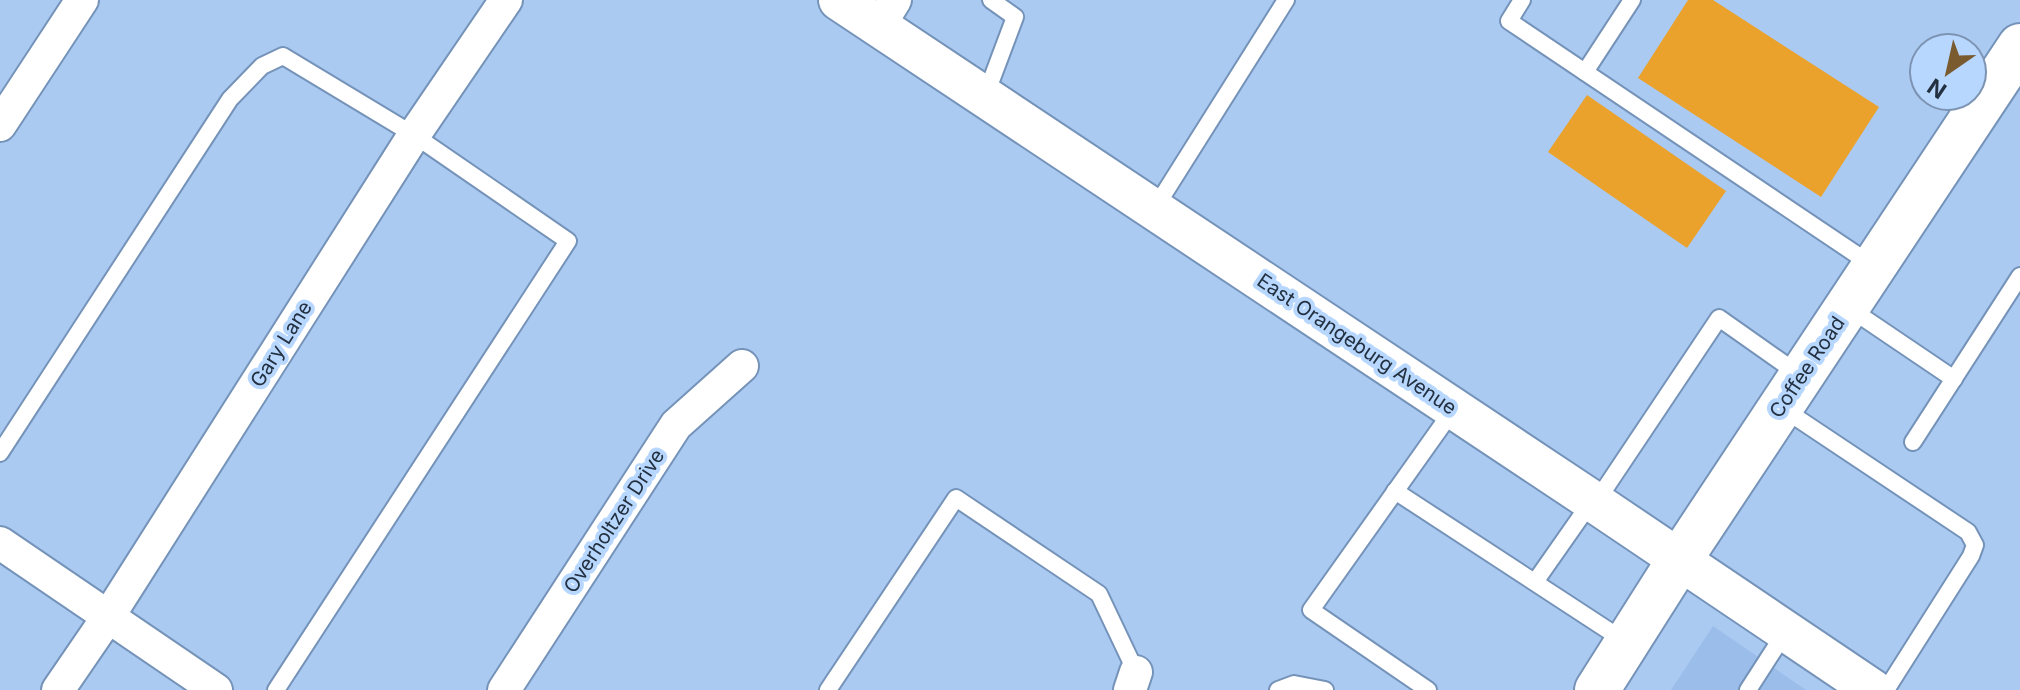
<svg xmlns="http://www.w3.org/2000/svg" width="2020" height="690" font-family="Inter,sans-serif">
<rect width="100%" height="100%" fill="#abcaf2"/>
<polygon fill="#9abdea" points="1713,626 1806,690 1671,690"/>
<g fill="#eaa22c">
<polygon points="1688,0 1713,0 1879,107 1821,197 1638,78"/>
<polygon points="1587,95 1726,191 1687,248 1548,152"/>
</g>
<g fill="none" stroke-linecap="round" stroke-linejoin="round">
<defs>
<g id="service">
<polyline points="1522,0 1509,21 1872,265"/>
<polyline points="1585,72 1632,0"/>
<polyline points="985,97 1015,17 991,0"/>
<polyline points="1155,208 1286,0"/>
<polyline points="1849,308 1954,379"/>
<polyline points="1782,408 1968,532 1975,545 1971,556 1886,690"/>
<polyline points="1913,442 2020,276"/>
<polyline points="0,453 230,99 262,66 283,56 414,135 568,241 276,690"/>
<polyline points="1395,491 1626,642"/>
<polyline points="1596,502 1719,318 1800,375"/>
<polyline points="1535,582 1591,502"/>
<polyline points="828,690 956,498 1099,594 1136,672"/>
<polyline points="1278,690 1294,684 1325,690"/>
<polyline points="1428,690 1311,610 1453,410"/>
<polyline points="1748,690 1786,631"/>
</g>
<g id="minor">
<polyline points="879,26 895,0"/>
<polyline points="0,125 82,0"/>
<polyline points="0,543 216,690"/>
<polyline points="58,690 108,617 414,135 506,0"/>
<polyline points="504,690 676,425 742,366"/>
<polyline points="1130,690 1136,672"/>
</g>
<polyline id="tertiary" points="839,0 1591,500 1873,690"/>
<polyline id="secondary" points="1597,690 1680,559 2020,46"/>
</defs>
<use href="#service" stroke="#7593b8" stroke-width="20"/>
<use href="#minor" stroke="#7593b8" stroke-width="36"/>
<use href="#tertiary" stroke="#7593b8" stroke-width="44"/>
<use href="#secondary" stroke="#7593b8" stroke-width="48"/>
<use href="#service" stroke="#fff" stroke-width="16"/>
<use href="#minor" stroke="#fff" stroke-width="32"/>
<use href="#tertiary" stroke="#fff" stroke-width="40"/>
<use href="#secondary" stroke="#fff" stroke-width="44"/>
</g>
<g text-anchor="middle" stroke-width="8" stroke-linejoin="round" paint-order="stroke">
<g font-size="20" fill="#23303f" stroke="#b7d7ff">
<text transform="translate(281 344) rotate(-58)" y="7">Gary Lane</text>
<text transform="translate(1357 344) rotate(34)" y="7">East Orangeburg Avenue</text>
<text transform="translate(1807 367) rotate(-56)" y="7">Coffee Road</text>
<text transform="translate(614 521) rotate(-57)" y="7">Overholtzer Drive</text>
</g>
</g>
<g transform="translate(1948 72) rotate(214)"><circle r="38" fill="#b7d7ff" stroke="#7c94b2" stroke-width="2"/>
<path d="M0-6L14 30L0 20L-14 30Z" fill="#7a5b30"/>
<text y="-12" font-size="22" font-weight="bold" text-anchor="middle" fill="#23303f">N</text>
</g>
</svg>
